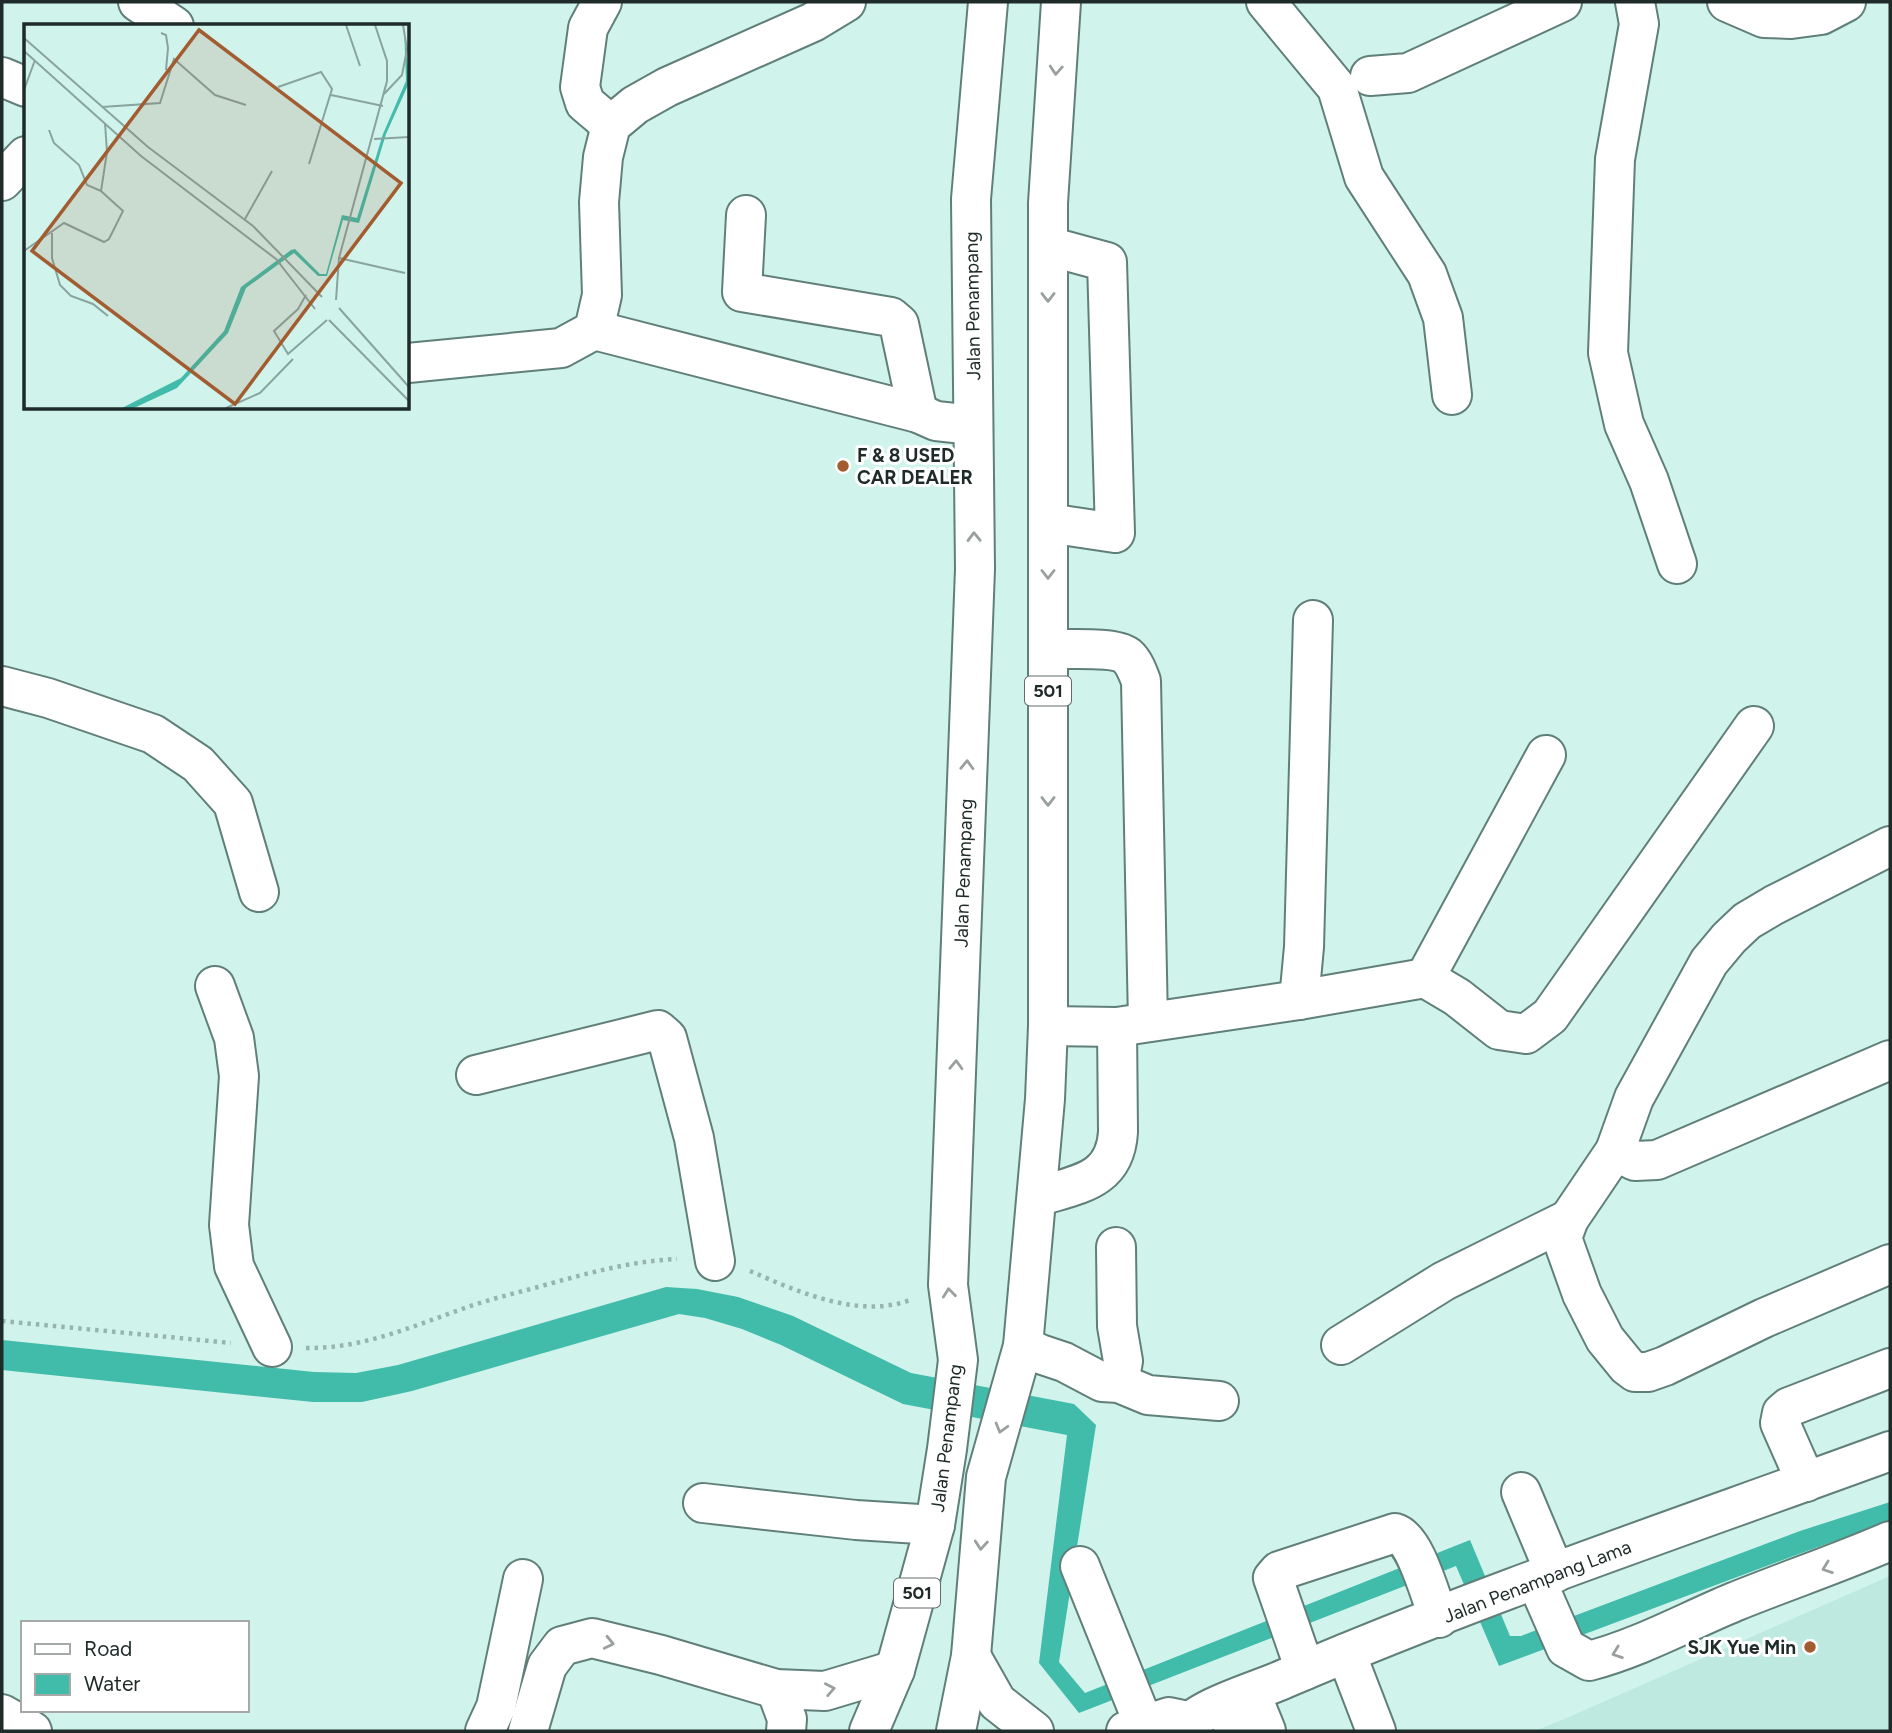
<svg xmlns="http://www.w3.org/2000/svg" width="1892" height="1733" font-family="Figtree,sans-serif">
<rect width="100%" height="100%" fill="#d0f3ec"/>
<polygon fill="#bde9e0" points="1890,1576 1890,1731 1535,1731 1569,1717"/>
<polygon fill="#41bbaa" points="666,1287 697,1289 738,1297 793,1316 911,1373 1074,1404 1096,1425 1059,1662 1085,1693 1470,1540 1510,1636 1521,1636 1800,1531 1890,1502 1890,1524 1854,1534 1807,1551 1499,1666 1456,1566 1079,1713 1039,1663 1067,1435 903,1404 781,1345 742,1329 705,1318 679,1314 412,1391 362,1402 313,1402 2,1370 2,1340 314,1372 356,1373 398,1365"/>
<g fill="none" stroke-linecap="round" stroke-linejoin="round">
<defs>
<g id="minor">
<polyline points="138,2 174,26"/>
<polyline points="602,2 588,28 580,87 585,103 611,125"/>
<polyline points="1266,2 1337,88 1364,177 1427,274 1443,318 1452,395"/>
<polyline points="1635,2 1639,24 1615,159 1608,353 1624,424 1649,481 1677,564"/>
<polyline points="1727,2 1764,18 1791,19 1821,15 1846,2"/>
<polyline points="1370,76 1408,73 1562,2"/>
<polyline points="2,77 26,87"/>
<polyline points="2,181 26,156"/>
<polyline points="746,215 742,292 891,317 899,324 918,413"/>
<polyline points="594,330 918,413 936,421 973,425"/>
<polyline points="408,363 561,348 594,330 602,295 599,202 603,157 611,125 635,105 667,87 813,22 846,2"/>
<polyline points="1048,523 1115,533 1107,262 1048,246"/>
<path d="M 1048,649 C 1066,650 1114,646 1127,656 C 1134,662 1138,673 1141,681 L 1148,1022"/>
<polyline points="2,686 48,698 153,734 198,764 233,803 259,892"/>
<polyline points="1890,846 1774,905 1747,921 1729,938 1709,962 1634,1098 1615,1151 1569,1219 1562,1238 1582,1294 1605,1339 1627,1366 1635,1372 1648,1372 1665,1366 1764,1318 1890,1264"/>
<polyline points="1425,978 1546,755"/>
<polyline points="215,986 234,1038 239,1076 229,1225 234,1266 272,1347"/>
<polyline points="1299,1000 1304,947 1313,620"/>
<polyline points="1048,1026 1117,1027 1299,1000 1425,978 1457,997 1499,1030 1526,1034 1550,1016 1754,726"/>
<polyline points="476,1075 658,1030 667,1038 694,1138 715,1261"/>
<polyline points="1615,1151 1635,1161 1657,1160 1890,1060"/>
<path d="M 1037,1197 C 1077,1184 1115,1182 1118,1132 L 1117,1027"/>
<polyline points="1116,1247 1117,1326 1123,1361 1119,1383"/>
<polyline points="1341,1345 1444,1281 1569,1219"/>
<polyline points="1023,1346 1040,1354 1064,1362 1102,1382 1119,1383 1148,1395 1219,1401"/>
<polyline points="1806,1482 1780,1423 1782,1413 1789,1407 1890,1368"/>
<polyline points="1521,1492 1555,1573"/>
<polyline points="703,1503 856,1520 935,1525"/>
<polyline points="1080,1566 1144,1725"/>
<path d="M 1536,1580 L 1566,1648 L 1589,1661 C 1639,1648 1686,1622 1734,1602 C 1786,1581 1839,1563 1890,1541"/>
<polyline points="1346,1653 1376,1731"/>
<path d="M 1305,1670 L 1273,1578 L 1279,1571 L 1395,1533 C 1416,1539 1430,1597 1439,1618"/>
<polyline points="776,1689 787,1719 786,1731"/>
<polyline points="1251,1694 1266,1731"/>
<polyline points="1224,1704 1235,1731"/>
<polyline points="2,1714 32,1731"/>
<polyline points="485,1731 496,1707 523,1579"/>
<polyline points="528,1731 547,1666 562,1646 592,1638 661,1655 776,1689 825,1691 895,1670"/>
</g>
<g id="major">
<polyline points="971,1656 997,1702 1034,1731"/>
<polyline points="869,1731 895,1670 935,1525 947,1449 958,1360 948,1285 975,569 971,199 988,2"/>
<polyline points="956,1731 971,1656 986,1477 1023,1346 1045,1099 1048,1026 1048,203 1061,2"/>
<polyline points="1126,1731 1169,1717 1188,1721"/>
<path d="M 1181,1731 C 1198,1707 1255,1692 1284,1679 C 1482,1594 1688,1525 1890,1451"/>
</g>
</defs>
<use href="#minor" stroke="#607f79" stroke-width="42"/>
<use href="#major" stroke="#607f79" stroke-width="42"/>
<g stroke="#98b4af" stroke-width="4.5" stroke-dasharray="3.5 5" stroke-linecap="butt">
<path d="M 750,1271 C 799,1292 860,1320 913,1299"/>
<polyline points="2,1321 231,1343"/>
<path d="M 306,1348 C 361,1349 411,1327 462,1309 C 489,1299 517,1293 545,1285 C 589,1273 631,1261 677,1259"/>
</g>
<use href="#minor" stroke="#fff" stroke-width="38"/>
<use href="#major" stroke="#fff" stroke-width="38"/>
</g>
<defs><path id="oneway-chevron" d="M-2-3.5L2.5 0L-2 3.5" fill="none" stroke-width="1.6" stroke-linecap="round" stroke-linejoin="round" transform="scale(1.75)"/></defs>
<g stroke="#9aa09f">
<use href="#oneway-chevron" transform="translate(1056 70) rotate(94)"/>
<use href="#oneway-chevron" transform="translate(1048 297) rotate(90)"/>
<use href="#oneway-chevron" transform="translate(974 537) rotate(-91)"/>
<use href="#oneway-chevron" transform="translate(1048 574) rotate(90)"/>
<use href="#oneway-chevron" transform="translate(967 765) rotate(-88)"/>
<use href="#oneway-chevron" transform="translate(1048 801) rotate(90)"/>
<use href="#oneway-chevron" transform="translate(956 1065) rotate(-88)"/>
<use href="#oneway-chevron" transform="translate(949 1293) rotate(-96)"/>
<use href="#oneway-chevron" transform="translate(1001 1428) rotate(106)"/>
<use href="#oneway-chevron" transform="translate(981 1545) rotate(95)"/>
<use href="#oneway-chevron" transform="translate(1827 1568) rotate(160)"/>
<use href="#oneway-chevron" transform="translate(609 1643) rotate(13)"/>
<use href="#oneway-chevron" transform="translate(1617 1653) rotate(160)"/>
<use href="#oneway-chevron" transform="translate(830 1689) rotate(-11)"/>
</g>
<g fill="#a25c30" stroke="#fff" stroke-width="2.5">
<circle cx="843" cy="466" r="7"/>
<circle cx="1810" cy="1647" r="7"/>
</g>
<g text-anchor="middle" stroke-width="6" stroke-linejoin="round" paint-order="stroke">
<g fill="#fff" stroke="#626b69" stroke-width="2">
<rect x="1025" y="676.5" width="46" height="29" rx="5"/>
<rect x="894" y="1578.5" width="46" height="29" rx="5"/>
</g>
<g font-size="18" font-weight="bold" fill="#1e2b29">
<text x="1048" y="697">501</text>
<text x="917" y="1599">501</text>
</g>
<g font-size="19" fill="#1e2b29" stroke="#fff">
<text transform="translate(972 306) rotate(-91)" y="7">Jalan Penampang</text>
<text transform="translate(963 873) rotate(-88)" y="7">Jalan Penampang</text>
<text transform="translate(946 1438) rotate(-83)" y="7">Jalan Penampang</text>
<text transform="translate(1537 1581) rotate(-21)" y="7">Jalan Penampang Lama</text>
</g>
<g font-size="19" font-weight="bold" fill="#1e2b29" stroke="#fff" text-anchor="start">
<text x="857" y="462">F &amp; 8 USED<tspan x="857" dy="22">CAR DEALER</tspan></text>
<text x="1796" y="1654" text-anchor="end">SJK Yue Min</text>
</g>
</g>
<g transform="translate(24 24)">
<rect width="385" height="385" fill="#d0f3ec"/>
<path d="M 380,1 L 385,59 L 362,110 L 335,199 L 319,196 L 303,252 L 294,252 L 270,229 L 222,264 L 204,309 L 153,364 L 110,384 L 98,384 L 157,354 L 200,307 L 217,263 L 267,226 L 271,225 L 296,250 L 302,250 L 318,191 L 333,194 L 359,110 L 382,57 Z" fill="#41bbaa"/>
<path fill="none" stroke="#89a39e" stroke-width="2" d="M 322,1 L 336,42M 137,9 L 142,11 L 144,24 L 142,46M 0,14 L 124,123 L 229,202 L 298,273M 0,27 L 117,132 L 252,235 L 291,285M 254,63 L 297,48 L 308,65 L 285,140M 0,66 L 11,36M 360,70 L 378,51 L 383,25 L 379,1M 307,71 L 359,82M 78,83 L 136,79 L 150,35 L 191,71 L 222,81M 25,106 L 30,119 L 55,141 L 63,161 L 77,167M 350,115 L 385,113M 221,195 L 248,147M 28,209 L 28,234 L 36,261 L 47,272 L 69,280 L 84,292M 0,227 L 40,199 L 80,218 L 85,215 L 99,187 L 77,167 L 83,128 L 81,99M 315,234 L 381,249M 282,271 L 274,285 L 250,307 L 264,330 L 303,296M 312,276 L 315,234 L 363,57 L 363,37 L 351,1M 315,284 L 385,363M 305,296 L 385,377M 202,384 L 236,369 L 269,335"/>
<path fill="#a25c30" fill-opacity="0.15" stroke="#a25c30" stroke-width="3.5" d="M 175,6 L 377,159 L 211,380 L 8,227 Z"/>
<rect width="385" height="385" fill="none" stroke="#1e2b29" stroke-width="3.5"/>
</g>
<rect width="1892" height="1733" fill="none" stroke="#1e2b29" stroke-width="7"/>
<rect x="21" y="1621" width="228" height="91" fill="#ffffff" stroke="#a5aaa9" stroke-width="2"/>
<rect x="35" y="1644" width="35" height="10" fill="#ffffff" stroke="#a5aaa9" stroke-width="2"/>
<text x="84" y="1656" font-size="21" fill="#1e2b29">Road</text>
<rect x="35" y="1674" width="35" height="21" fill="#41bbaa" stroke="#a5aaa9" stroke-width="2"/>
<text x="84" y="1691" font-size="21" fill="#1e2b29">Water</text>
</svg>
